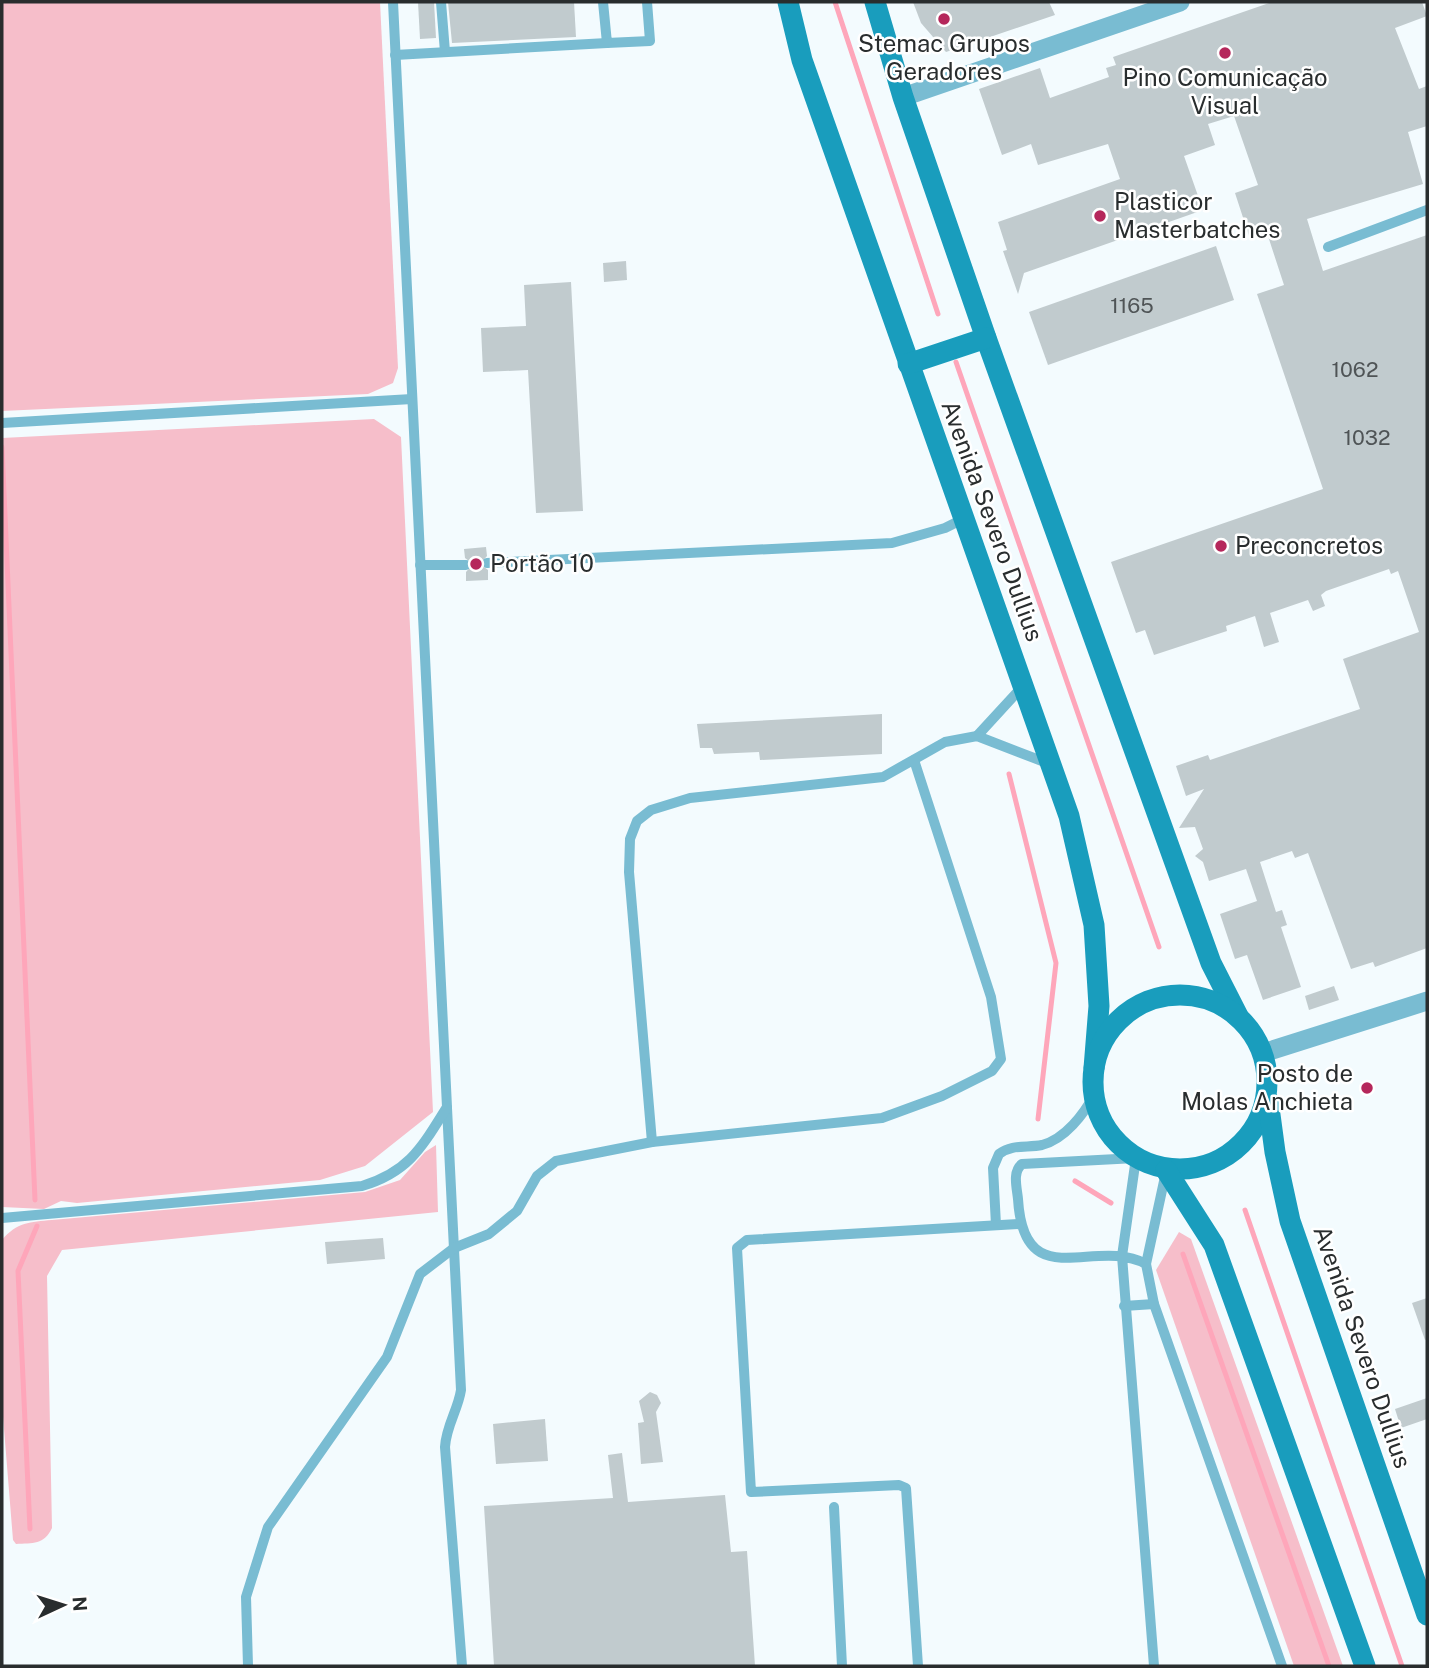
<svg xmlns="http://www.w3.org/2000/svg" width="1429" height="1668" font-family="'Public Sans',sans-serif">
<rect width="100%" height="100%" fill="#f3fbfe"/>
<g fill="#f6beca">
<polygon points="2,2 380,2 398,368 393,383 368,394 2,411"/>
<polygon points="374,419 401,437 433,1112 365,1166 320,1180 77,1203 61,1201 44,1209 2,1207 2,438"/>
<path d="M 436,1145 L 438,1212 L 62,1250 L 47,1276 L 52,1528 C 44,1545 33,1543 16,1544 L 13,1540 L 2,1404 L 2,1240 C 17,1222 30,1222 52,1220 L 365,1192 L 400,1180 L 425,1152 Z"/>
<polygon points="1179,1232 1191,1239 1343,1666 1294,1666 1156,1270"/>
</g>
<g fill="none" stroke-linecap="round" stroke-linejoin="round">
<g stroke="#fea6ba" stroke-width="5">
<polyline points="835,2 938,314"/>
<polyline points="956,362 1159,947"/>
<polyline points="2,447 35,1200"/>
<polyline points="1009,774 1056,963 1038,1119"/>
<polyline points="1075,1181 1111,1203"/>
<polyline points="1245,1210 1402,1666"/>
<polyline points="1183,1254 1329,1666"/>
<polyline points="30,1529 18,1271 37,1226"/>
</g>
</g>
<g fill="#c1cbce">
<polygon points="418,2 434,2 436,38 420,39"/>
<polygon points="448,2 574,2 576,37 452,43"/>
<polygon points="913,2 1049,2 1055,15 946,52 921,23"/>
<polygon points="1272,2 1422,2 1427,16 1395,28 1419,89 1427,86 1427,126 1408,132 1423,184 1307,219 1323,271 1427,235 1427,948 1375,967 1373,962 1351,969 1308,853 1295,858 1292,851 1260,862 1276,912 1282,910 1287,925 1281,927 1301,987 1263,1000 1247,955 1235,959 1220,914 1257,901 1246,869 1209,881 1203,862 1195,856 1203,849 1195,827 1179,828 1204,789 1186,796 1176,766 1208,755 1210,760 1360,709 1343,659 1419,632 1398,571 1391,574 1389,569 1326,591 1321,595 1325,606 1313,611 1308,600 1270,613 1279,642 1264,647 1255,616 1226,626 1227,631 1154,655 1145,630 1136,633 1111,562 1323,489 1257,294 1284,285 1267,233 1250,239 1235,193 1258,185 1234,116 1208,124 1215,145 1184,156 1203,210 1024,273 1018,294 1003,251 1007,250 998,222 1120,179 1108,144 1038,165 1031,144 1002,155 979,89 1040,68 1050,98 1109,77 1106,68 1116,65 1113,57"/>
<polygon points="1216,246 1234,300 1048,365 1029,312"/>
<polygon points="626,261 627,280 604,282 603,263"/>
<polygon points="571,282 583,511 536,513 528,370 483,372 481,328 526,326 524,285"/>
<polygon points="486,547 487,556 480,564 488,570 488,580 466,581 466,572 473,564 465,558 464,549"/>
<polygon points="882,714 882,754 760,760 759,752 714,754 712,748 700,748 697,724"/>
<polygon points="1334,986 1339,1000 1309,1010 1305,996"/>
<polygon points="383,1238 385,1259 327,1264 325,1242"/>
<polygon points="1427,1298 1427,1339 1425,1340 1412,1303"/>
<polygon points="650,1392 657,1395 661,1403 656,1412 663,1462 641,1464 638,1423 644,1422 639,1401"/>
<polygon points="1427,1398 1427,1419 1401,1428 1395,1409"/>
<polygon points="545,1419 548,1461 496,1464 493,1424"/>
<polygon points="622,1453 628,1502 725,1495 731,1552 747,1551 755,1666 494,1666 484,1506 613,1498 608,1455"/>
</g>
<g fill="none" stroke-linecap="round" stroke-linejoin="round">
<g stroke="#79bcd2" stroke-width="10">
<polyline points="441,2 445,52"/>
<polyline points="603,2 607,43 650,41 647,2"/>
<polyline points="395,55 607,43"/>
<polyline points="1328,247 1427,210"/>
<polyline points="2,423 412,399"/>
<polyline points="487,563 892,543 945,528 963,519"/>
<polyline points="420,565 466,565"/>
<polyline points="977,736 1023,686"/>
<path d="M 447,1108 L 461,1390 C 458,1410 446,1426 445,1447 L 462,1666"/>
<polyline points="652,1142 629,872 630,839 637,821 651,810 690,798 883,777 945,742 977,736 1047,763"/>
<path d="M 2,1218 L 362,1186 C 409,1172 422,1147 447,1107 L 393,2"/>
<path d="M 996,1225 L 993,1168 L 999,1154 C 1012,1144 1027,1148 1042,1145 C 1065,1139 1084,1114 1094,1095"/>
<polyline points="1146,1264 1166,1172"/>
<polyline points="1124,1306 1154,1304"/>
<polyline points="834,1507 842,1666"/>
<polyline points="248,1666 246,1597 268,1527 387,1357 420,1274 454,1248 489,1234 517,1211 537,1176 556,1161 652,1142 882,1118 942,1096 992,1071 1001,1059 991,997 914,760"/>
<polyline points="918,1666 906,1488 899,1485 751,1492 737,1248 747,1240 1019,1224"/>
<path d="M 1154,1666 L 1122,1256 L 1136,1158 L 1022,1164 C 1012,1172 1017,1188 1018,1199 C 1024,1297 1094,1236 1146,1264 L 1154,1304 L 1282,1666"/>
</g>
<g stroke="#79bcd2" stroke-width="19">
<polyline points="903,97 1180,2"/>
<polyline points="1263,1053 1427,1001"/>
</g>
<g stroke="#199dbd" stroke-width="21">
<polyline points="788,2 802,60 1069,816 1094,925 1099,1006 1094,1068"/>
<polyline points="875,2 903,97 986,338 1211,963 1238,1016"/>
<polyline points="908,364 986,338"/>
<circle cx="1180" cy="1082" r="87"/>
<polyline points="1268,1100 1275,1152 1290,1221 1427,1615"/>
<polyline points="1166,1170 1214,1245 1365,1666"/>
</g>
</g>
<g fill="#b5275b" stroke="#fff" stroke-width="2.5">
<circle cx="944" cy="19" r="7"/>
<circle cx="1225" cy="53" r="7"/>
<circle cx="1100" cy="216" r="7"/>
<circle cx="1221" cy="546" r="7"/>
<circle cx="476" cy="564" r="7"/>
<circle cx="1367" cy="1088" r="7"/>
</g>
<g text-anchor="middle" stroke-width="5" stroke-linejoin="round" paint-order="stroke">
<g font-size="21" fill="#4f5456">
<text x="1132" y="313">1165</text>
<text x="1355" y="377">1062</text>
<text x="1367" y="445">1032</text>
</g>
<g font-size="24" fill="#292d2e" stroke="#fff" text-anchor="start">
<text x="944" y="52" text-anchor="middle">Stemac Grupos<tspan x="944" dy="28">Geradores</tspan></text>
<text x="1225" y="86" text-anchor="middle">Pino Comunicação<tspan x="1225" dy="28">Visual</tspan></text>
<text x="1114" y="210">Plasticor<tspan x="1114" dy="28">Masterbatches</tspan></text>
<text x="1235" y="554">Preconcretos</text>
<text x="490" y="572">Portão 10</text>
<text x="1353" y="1082" text-anchor="end">Posto de<tspan x="1353" dy="28">Molas Anchieta</tspan></text>
</g>
<g font-size="24" fill="#292d2e" stroke="#fff">
<text transform="translate(992 521) rotate(70)" y="8">Avenida Severo Dullius</text>
<text transform="translate(1362 1347) rotate(71)" y="8">Avenida Severo Dullius</text>
</g>
</g>
<rect width="1429" height="1668" fill="none" stroke="#292d2e" stroke-width="7"/>
<g transform="translate(63 1605) rotate(86)" stroke="#ffffff" stroke-width="5" paint-order="stroke">
<path d="M0-5L12 26L0 18L-12 26Z" fill="#292d2e"/>
<text y="-10" font-size="19" font-weight="bold" text-anchor="middle" fill="#292d2e">N</text>
</g>
</svg>
